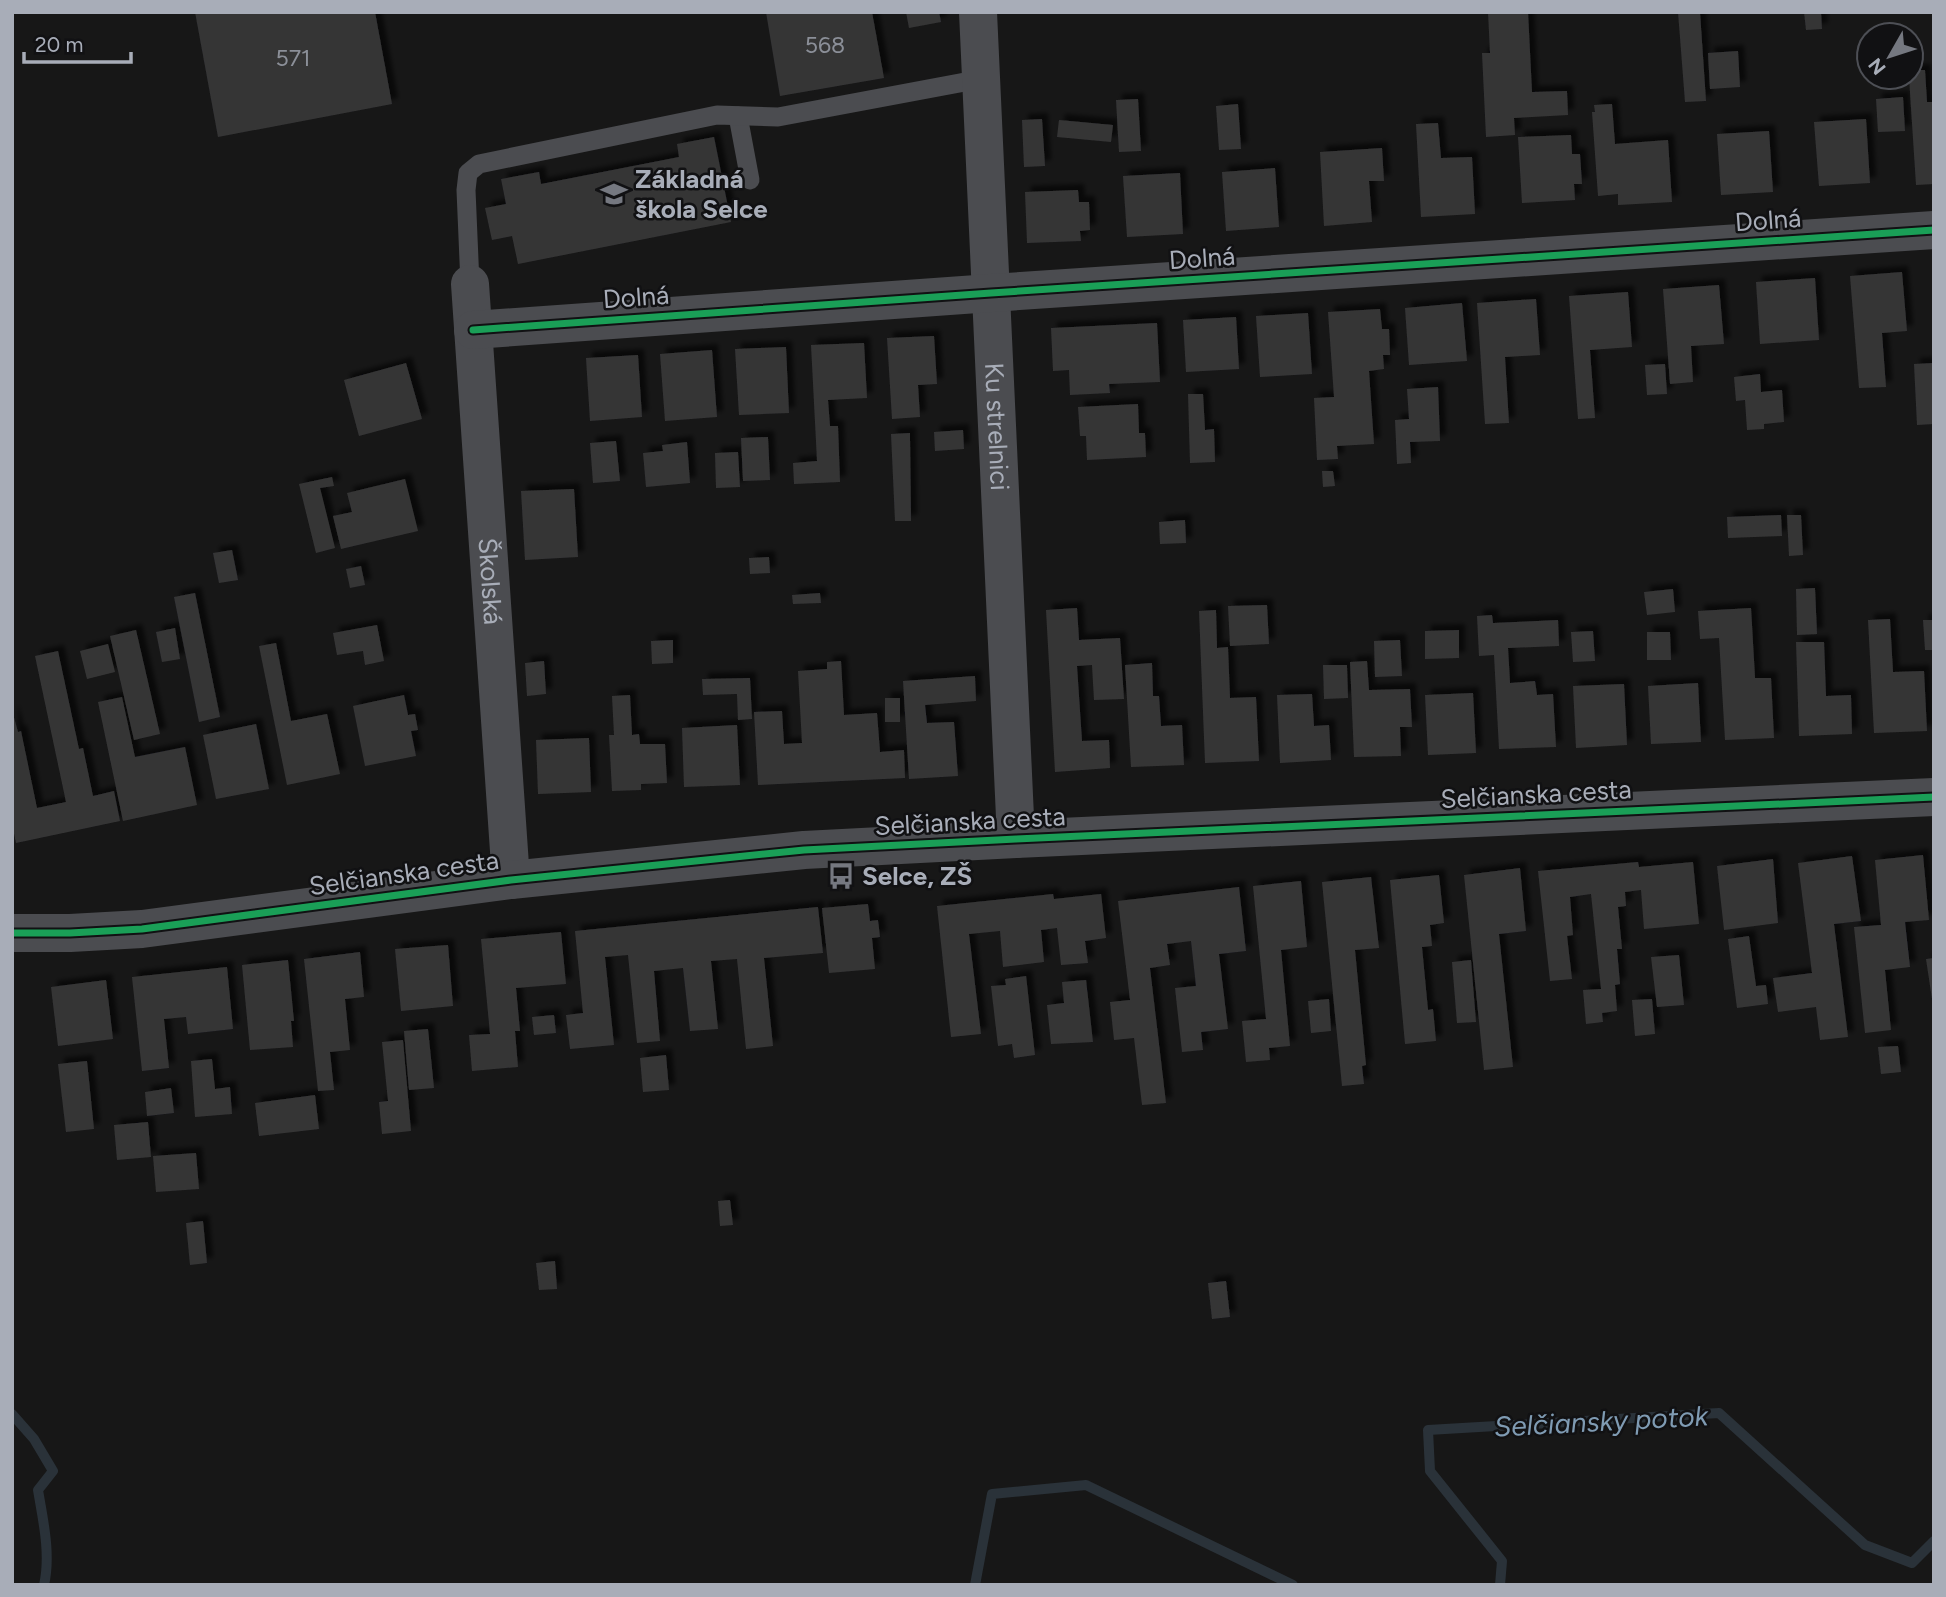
<svg xmlns="http://www.w3.org/2000/svg" width="1946" height="1597" font-family="Figtree,sans-serif">
<defs>
<filter id="shadow"><feDropShadow dx="6" dy="-6" stdDeviation="2" flood-color="#0009"/></filter>
</defs>
<rect width="100%" height="100%" fill="#171717"/>
<g fill="none" stroke-linecap="round" stroke-linejoin="round">
<g stroke="#2a3239" stroke-width="10">
<path d="M 12,1414 L 34,1439 L 53,1471 L 38,1490 C 43,1520 51,1554 44,1585"/>
<polyline points="975,1585 992,1494 1086,1485 1293,1585"/>
<polyline points="1500,1585 1502,1561 1430,1471 1428,1430 1719,1413 1865,1545 1912,1563 1934,1541"/>
</g>
</g>
<g fill="#353536" filter="url(#shadow)">
<polygon points="195,12 375,12 392,104 218,137"/>
<polygon points="766,12 872,12 884,78 780,96"/>
<polygon points="906,12 939,12 941,22 909,28"/>
<polygon points="1488,12 1528,12 1532,92 1567,91 1568,115 1514,118 1515,135 1486,137 1482,53 1490,53"/>
<polygon points="1678,12 1700,12 1706,101 1685,102"/>
<polygon points="1804,12 1821,12 1822,29 1806,30"/>
<polygon points="1738,51 1740,87 1710,89 1708,53"/>
<polygon points="1911,70 1925,70 1927,102 1934,102 1934,184 1916,185 1909,77 1911,77"/>
<polygon points="1903,97 1905,131 1878,132 1876,99"/>
<polygon points="1138,99 1141,151 1119,152 1116,100"/>
<polygon points="1238,104 1241,149 1219,150 1216,106"/>
<polygon points="1612,104 1615,144 1668,140 1672,202 1618,205 1618,194 1598,196 1592,112 1595,112 1594,105"/>
<polygon points="1042,119 1045,166 1024,167 1022,120"/>
<polygon points="1866,119 1870,183 1819,186 1814,122"/>
<polygon points="1059,120 1113,125 1111,142 1057,137"/>
<polygon points="1438,123 1441,158 1472,157 1475,214 1421,217 1416,124"/>
<polygon points="1769,131 1773,192 1721,195 1717,134"/>
<polygon points="1571,135 1572,154 1580,154 1582,184 1574,184 1575,200 1522,203 1518,137"/>
<polygon points="714,137 731,222 518,264 512,236 492,240 485,208 506,204 501,179 539,172 541,184 679,157 677,144"/>
<polygon points="1382,148 1384,181 1369,181 1372,222 1324,226 1320,152"/>
<polygon points="1275,168 1279,227 1226,231 1222,172"/>
<polygon points="1180,173 1183,234 1127,237 1123,176"/>
<polygon points="1078,190 1079,202 1089,202 1090,230 1080,231 1081,241 1027,243 1025,192"/>
<polygon points="1902,272 1907,331 1882,333 1886,387 1859,388 1850,276"/>
<polygon points="1815,278 1819,340 1760,344 1756,282"/>
<polygon points="1719,285 1724,344 1691,346 1693,382 1670,384 1663,289"/>
<polygon points="1628,292 1632,347 1590,350 1595,418 1578,419 1569,296"/>
<polygon points="1536,299 1540,355 1505,357 1509,423 1485,424 1477,303"/>
<polygon points="1462,303 1467,361 1409,365 1405,308"/>
<polygon points="1380,309 1382,329 1389,329 1390,355 1383,355 1384,369 1369,371 1374,444 1337,446 1338,459 1317,460 1314,398 1334,397 1328,312"/>
<polygon points="1308,313 1312,374 1260,377 1256,316"/>
<polygon points="1236,317 1239,369 1186,372 1183,320"/>
<polygon points="1157,323 1160,382 1109,384 1110,393 1070,395 1069,370 1053,371 1051,328"/>
<polygon points="934,336 937,384 918,385 920,417 892,419 887,338"/>
<polygon points="864,343 867,398 828,400 830,426 838,426 840,482 794,484 793,463 817,461 811,345"/>
<polygon points="786,347 789,413 739,415 735,349"/>
<polygon points="712,350 717,417 665,421 660,354"/>
<polygon points="638,355 642,417 590,421 586,358"/>
<polygon points="406,363 422,419 359,436 344,380"/>
<polygon points="1934,363 1934,424 1917,425 1914,364"/>
<polygon points="1665,364 1667,394 1647,395 1645,365"/>
<polygon points="1760,374 1761,392 1782,390 1784,422 1764,424 1764,429 1747,430 1745,400 1736,401 1734,377"/>
<polygon points="1438,387 1440,441 1410,442 1411,463 1397,464 1395,420 1409,419 1407,389"/>
<polygon points="1188,394 1203,394 1205,430 1214,429 1215,462 1190,463"/>
<polygon points="1138,404 1139,433 1145,433 1146,457 1087,460 1086,436 1080,436 1078,407"/>
<polygon points="963,430 964,449 935,451 934,432"/>
<polygon points="910,433 911,521 895,521 891,434"/>
<polygon points="768,437 770,480 743,481 741,438"/>
<polygon points="616,441 620,481 593,483 590,443"/>
<polygon points="687,442 690,483 646,487 643,453 663,451 662,445"/>
<polygon points="738,452 740,487 716,488 715,453"/>
<polygon points="1322,471 1333,471 1335,486 1323,487"/>
<polygon points="332,477 334,486 320,488 335,548 316,553 299,484"/>
<polygon points="405,479 418,531 341,549 333,516 352,512 347,493"/>
<polygon points="574,489 578,557 525,560 521,491"/>
<polygon points="1781,515 1782,536 1728,538 1727,517"/>
<polygon points="1787,515 1801,515 1803,555 1789,556"/>
<polygon points="1185,520 1186,543 1160,544 1159,522"/>
<polygon points="232,550 238,580 219,583 213,553"/>
<polygon points="769,557 770,573 750,574 749,558"/>
<polygon points="361,566 365,585 350,588 346,569"/>
<polygon points="1815,588 1817,634 1797,635 1796,589"/>
<polygon points="1673,589 1675,612 1647,615 1644,592"/>
<polygon points="195,593 220,717 199,722 174,597"/>
<polygon points="820,593 821,603 793,604 792,595"/>
<polygon points="1267,605 1269,644 1230,646 1228,606"/>
<polygon points="1077,608 1079,640 1120,638 1124,699 1094,700 1092,665 1077,666 1082,741 1109,740 1110,768 1055,772 1046,610"/>
<polygon points="1751,608 1755,678 1771,678 1774,738 1725,740 1719,638 1700,639 1698,611"/>
<polygon points="1216,610 1217,648 1228,647 1230,698 1256,697 1259,761 1205,763 1199,611"/>
<polygon points="1492,615 1493,623 1558,620 1559,646 1508,648 1510,683 1535,681 1537,695 1553,694 1556,747 1499,749 1494,655 1479,656 1477,616"/>
<polygon points="1890,619 1893,672 1924,671 1927,731 1874,733 1868,620"/>
<polygon points="1923,620 1934,620 1934,650 1925,650"/>
<polygon points="377,625 384,661 365,665 363,651 337,655 333,633"/>
<polygon points="175,628 180,659 162,662 156,632"/>
<polygon points="136,630 160,734 134,740 110,636"/>
<polygon points="1459,630 1459,658 1425,659 1425,631"/>
<polygon points="1593,631 1595,661 1573,662 1571,632"/>
<polygon points="1647,632 1670,632 1671,660 1647,660"/>
<polygon points="673,640 673,663 652,664 651,641"/>
<polygon points="1400,640 1402,676 1375,677 1374,641"/>
<polygon points="1796,642 1824,642 1826,696 1851,695 1852,734 1799,736"/>
<polygon points="276,643 291,721 327,714 340,774 287,785 259,646"/>
<polygon points="108,644 115,672 87,679 80,651"/>
<polygon points="58,651 79,749 83,748 93,796 114,791 120,821 16,843 12,824 12,710 18,732 21,731 37,808 66,802 35,656"/>
<polygon points="544,661 546,694 527,696 525,663"/>
<polygon points="841,661 844,715 877,713 880,752 904,750 905,778 758,785 754,712 782,711 784,744 802,743 798,671 827,669 827,662"/>
<polygon points="1367,661 1369,690 1410,689 1412,727 1400,727 1401,756 1354,757 1350,662"/>
<polygon points="1152,663 1153,696 1159,696 1161,726 1182,725 1184,765 1131,767 1125,665"/>
<polygon points="1323,665 1347,665 1348,698 1324,699"/>
<polygon points="975,676 976,701 925,705 927,723 954,722 958,776 909,779 903,681"/>
<polygon points="750,678 752,719 738,720 737,694 703,695 702,679"/>
<polygon points="1698,683 1701,742 1651,744 1648,686"/>
<polygon points="1624,684 1627,745 1576,748 1573,686"/>
<polygon points="1473,693 1476,753 1428,755 1425,695"/>
<polygon points="1312,694 1314,726 1329,725 1331,760 1280,763 1277,695"/>
<polygon points="404,695 408,715 415,714 418,730 411,731 416,756 365,766 353,706"/>
<polygon points="630,695 632,735 639,734 640,744 665,744 667,783 641,784 641,790 612,791 609,735 614,735 612,696"/>
<polygon points="122,697 135,757 185,747 197,805 123,821 98,702"/>
<rect x="885" y="698" width="15" height="24"/>
<polygon points="256,724 269,789 216,799 203,735"/>
<polygon points="737,725 740,785 684,787 682,728"/>
<polygon points="589,738 591,792 538,794 536,740"/>
<polygon points="1923,855 1929,920 1905,922 1910,967 1885,970 1891,1030 1865,1033 1854,927 1881,925 1875,860"/>
<polygon points="1852,856 1861,921 1834,924 1848,1037 1820,1040 1816,1007 1778,1012 1773,978 1812,973 1798,863"/>
<polygon points="1773,859 1778,923 1724,930 1717,866"/>
<polygon points="1638,862 1639,867 1693,862 1699,924 1644,929 1641,890 1625,892 1626,906 1618,907 1622,949 1617,949 1620,984 1615,985 1617,1011 1602,1013 1603,1022 1586,1024 1583,990 1601,989 1591,894 1570,897 1573,935 1567,936 1572,979 1550,981 1538,871"/>
<polygon points="1520,868 1526,931 1499,934 1513,1067 1484,1070 1464,875"/>
<polygon points="1439,875 1444,923 1430,925 1432,946 1422,947 1428,1010 1433,1009 1436,1041 1405,1044 1390,880"/>
<polygon points="1371,877 1379,948 1355,950 1366,1065 1362,1066 1364,1084 1342,1086 1322,882"/>
<polygon points="1301,881 1307,947 1281,950 1290,1046 1269,1048 1270,1060 1246,1062 1242,1021 1266,1019 1253,886"/>
<polygon points="1239,887 1246,951 1219,954 1228,1029 1201,1032 1203,1050 1182,1052 1175,988 1196,986 1191,941 1167,944 1170,965 1150,968 1166,1103 1142,1105 1134,1038 1114,1040 1110,1002 1130,1000 1118,901"/>
<polygon points="1053,894 1054,899 1101,894 1106,938 1085,941 1088,963 1061,965 1057,928 1041,930 1044,962 1003,967 1000,931 969,934 981,1034 951,1037 937,906"/>
<polygon points="868,904 870,921 878,920 880,937 872,938 875,969 829,973 822,908"/>
<polygon points="818,907 823,953 764,958 773,1046 746,1049 737,959 711,961 718,1029 690,1031 683,968 654,971 660,1041 637,1043 628,955 605,957 614,1045 570,1049 566,1015 583,1013 575,931"/>
<polygon points="561,932 566,984 516,988 520,1031 515,1031 518,1067 472,1071 469,1035 490,1034 481,939"/>
<polygon points="1749,936 1756,986 1766,985 1768,1004 1737,1008 1728,939"/>
<polygon points="448,945 453,1006 401,1011 395,949"/>
<polygon points="360,952 364,997 345,999 350,1050 330,1052 334,1090 318,1091 304,959"/>
<polygon points="1679,955 1684,1005 1657,1007 1651,957"/>
<polygon points="1934,958 1934,999 1932,999 1926,959"/>
<polygon points="288,960 294,1021 291,1021 293,1047 250,1050 242,965"/>
<polygon points="1471,960 1476,1022 1457,1023 1452,962"/>
<polygon points="227,967 233,1029 188,1034 186,1017 164,1019 169,1068 142,1071 132,977"/>
<polygon points="1026,976 1035,1055 1014,1058 1012,1044 998,1046 991,986 1006,985 1005,979"/>
<polygon points="106,980 113,1039 58,1046 51,987"/>
<polygon points="1086,980 1093,1042 1051,1044 1047,1005 1064,1003 1062,982"/>
<polygon points="1329,999 1331,1031 1311,1033 1308,1001"/>
<polygon points="1652,999 1655,1034 1635,1036 1632,1000"/>
<polygon points="554,1015 556,1033 534,1035 532,1017"/>
<polygon points="428,1029 434,1088 409,1090 404,1031"/>
<polygon points="403,1040 411,1131 382,1134 379,1102 388,1101 382,1042"/>
<polygon points="1898,1046 1901,1072 1881,1074 1878,1047"/>
<polygon points="666,1055 669,1090 643,1092 640,1058"/>
<polygon points="212,1059 215,1089 230,1087 232,1114 195,1117 191,1061"/>
<polygon points="87,1061 94,1129 66,1132 58,1064"/>
<polygon points="171,1088 174,1113 147,1116 145,1092"/>
<polygon points="315,1095 319,1129 259,1136 255,1103"/>
<polygon points="148,1122 151,1157 117,1160 114,1125"/>
<polygon points="196,1153 199,1189 156,1192 153,1156"/>
<polygon points="730,1200 733,1225 720,1226 718,1201"/>
<polygon points="203,1221 207,1263 190,1265 186,1223"/>
<polygon points="555,1261 557,1289 539,1290 536,1263"/>
<polygon points="1226,1281 1230,1317 1212,1319 1208,1283"/>
</g>
<g fill="none" stroke-linecap="round" stroke-linejoin="round">
<g stroke="#4b4c50" stroke-width="19">
<polyline points="738,116 750,180"/>
<polyline points="470,284 466,190 468,173 479,164 717,115 778,117 981,79"/>
</g>
<g stroke="#4b4c50" stroke-width="38">
<path id="s1" d="M 978,12 L 1016,839"/>
<path id="s2" d="M 470,284 L 511,880"/>
<polyline points="473,330 991,293 1934,230"/>
</g>
<polyline stroke="#4b4c50" stroke-width="38" points="12,933 70,933 142,929 511,880 804,850 1016,839 1934,797"/>
<defs>
<g id="cycleway">
<polyline points="473,330 991,293 1934,230"/>
<polyline points="12,933 70,933 142,929 511,880 804,850 1016,839 1934,797"/>
</g>
</defs>
<use href="#cycleway" stroke="#111113" stroke-width="11"/>
<use href="#cycleway" stroke="#1a9f57" stroke-width="7"/>
</g>
<defs>
<symbol id="school-bare" viewBox="-9 -9 18 18"><path d="M0-5L7-2L0 1L-7-2ZM-4 1L0 2.5L4 1V4Q0 6-4 4Z" fill="#757880" stroke="#111113" stroke-width="2.5" paint-order="stroke"/></symbol>
<symbol id="bus-bare" viewBox="-9 -9 18 18"><path d="M-5-6H5V4H4V6H2V4H-2V6H-4V4H-5ZM-3.5-4V0h7V-4ZM-3.5 1.2v1.5H-2V1.2ZM2 1.2v1.5H3.5V1.2Z" fill="#757880" stroke="#111113" stroke-width="2.5" paint-order="stroke"/></symbol>
</defs>
<g fill-rule="evenodd">
<use href="#school-bare" x="595" y="175" width="38" height="38"/>
<use href="#bus-bare" x="822" y="857" width="38" height="38"/>
</g>
<g text-anchor="middle" stroke-width="5" stroke-linejoin="round" paint-order="stroke">
<g font-size="23" fill="#8b8f98">
<text x="825" y="53">568</text>
<text x="293" y="66">571</text>
</g>
<g font-size="26" font-weight="bold" fill="#a8adb8" stroke="#111113" text-anchor="start">
<text x="635" y="188">Základná<tspan x="635" dy="30">škola Selce</tspan></text>
<text x="862" y="885">Selce, ZŠ</text>
</g>
<g font-size="26" fill="#a8adb8" stroke="#111113">
<text transform="translate(1768 220) rotate(-4)" y="9">Dolná</text>
<text transform="translate(1202 258) rotate(-4)" y="9">Dolná</text>
<text transform="translate(636 297) rotate(-4)" y="9">Dolná</text>
<text dy="9" stroke="none"><textPath href="#s1" startOffset="415">Ku strelnici</textPath></text>
<text dy="9" stroke="none"><textPath href="#s2" startOffset="298">Školská</textPath></text>
<text transform="translate(1536 794) rotate(-3)" y="9">Selčianska cesta</text>
<text transform="translate(970 821) rotate(-3)" y="9">Selčianska cesta</text>
<text transform="translate(404 873) rotate(-8)" y="9">Selčianska cesta</text>
</g>
<g font-size="28" font-style="italic" fill="#7f9bb3" stroke="#111113">
<text transform="translate(1601 1421) rotate(-3)" y="10">Selčiansky potok</text>
</g>
</g>
<rect width="1946" height="1597" fill="none" stroke="#a8adb8" stroke-width="28"/>
<g transform="translate(1890 56) rotate(231)"><circle r="33" fill="#111113" stroke="#4d4f55" stroke-width="2"/>
<path d="M0-5L12 26L0 18L-12 26Z" fill="#757880"/>
<text y="-10" font-size="19" font-weight="bold" text-anchor="middle" fill="#a8adb8">N</text>
</g>
<path d="M24 52v10h107v-10" fill="none" stroke="#a8adb8" stroke-width="3.5"/>
<text x="35" y="52" font-size="21" fill="#a8adb8" stroke="#111113" stroke-width="5" paint-order="stroke">20 m</text>
</svg>
